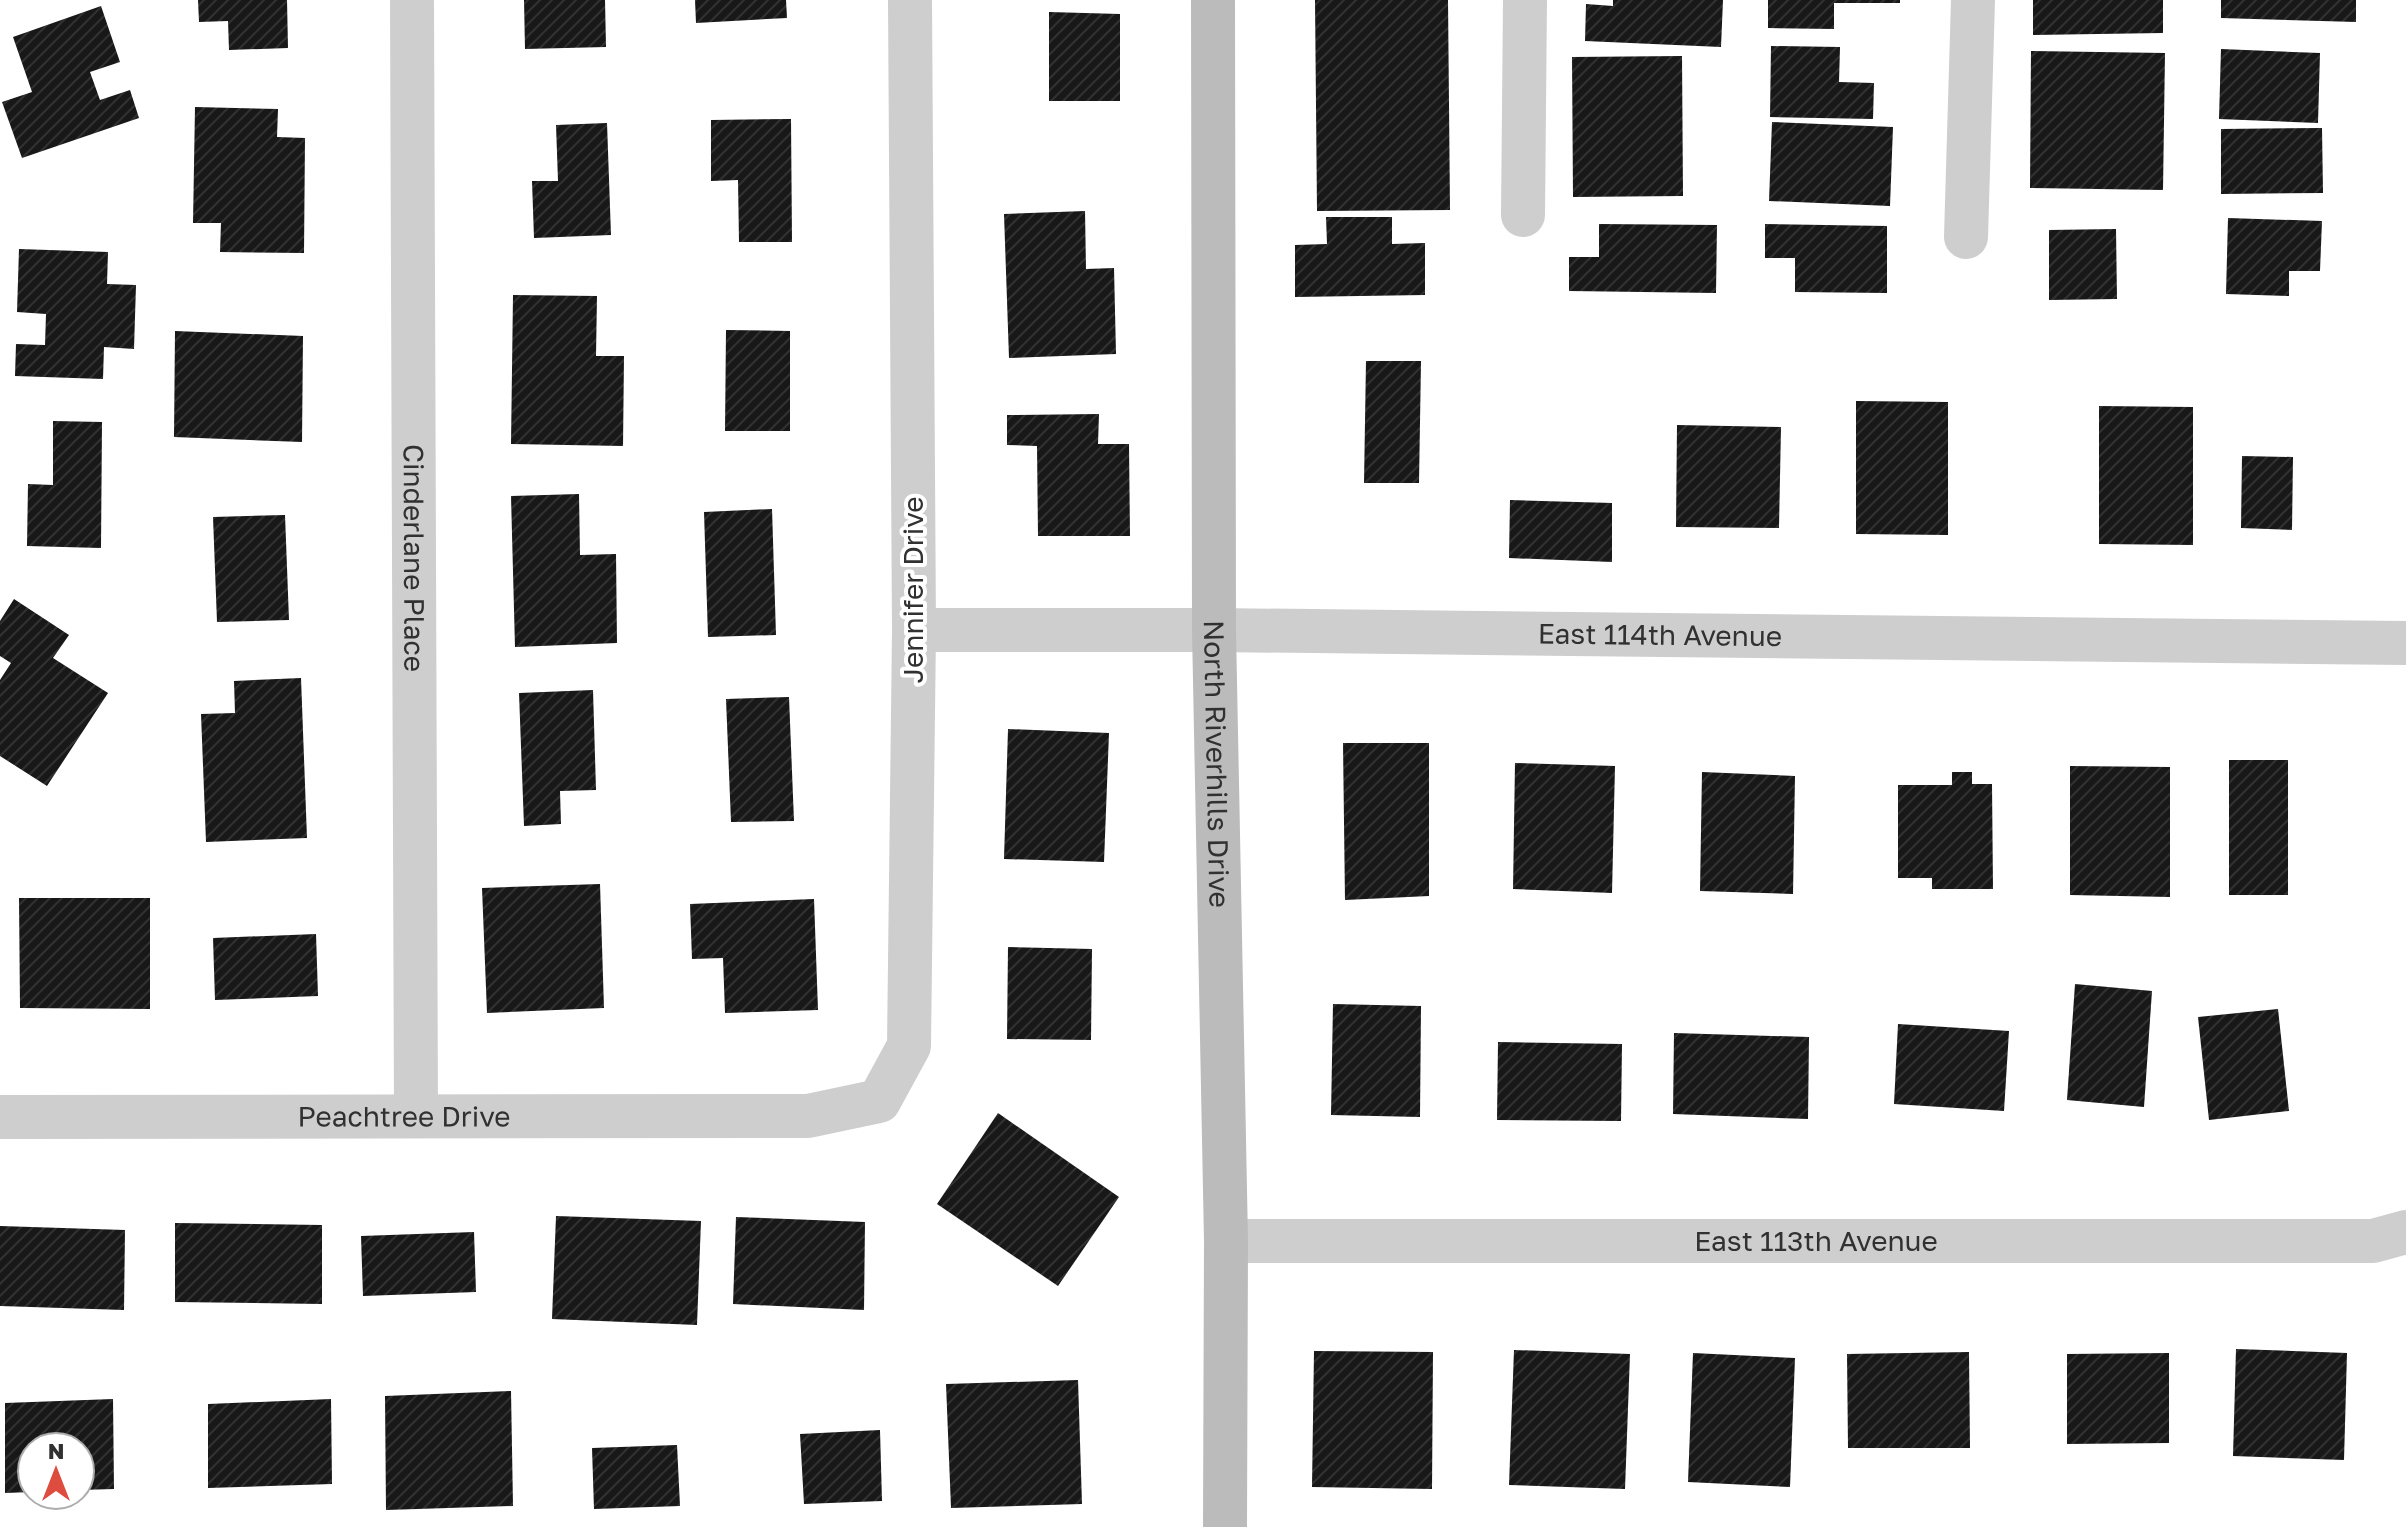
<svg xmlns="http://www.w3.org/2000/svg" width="2406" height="1527" font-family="'Golos Text',sans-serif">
<defs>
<pattern id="building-hatch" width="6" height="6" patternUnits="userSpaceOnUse" patternTransform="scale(2)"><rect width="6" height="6" fill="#181818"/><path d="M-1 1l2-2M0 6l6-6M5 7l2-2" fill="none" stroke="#313131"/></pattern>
</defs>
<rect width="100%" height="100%" fill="#fff"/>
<g fill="url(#building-hatch)">
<polygon points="198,0 287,0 288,48 229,50 228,21 199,22"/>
<polygon points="524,0 605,0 606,47 525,49"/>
<polygon points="695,0 786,0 787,18 696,23"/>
<polygon points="1315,0 1448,0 1450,210 1317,211"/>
<polygon points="1613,0 1723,0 1721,47 1585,41 1586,4 1613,6"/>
<polygon points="1768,0 1900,0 1900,3 1834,3 1834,29 1768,28"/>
<polygon points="2033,0 2163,0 2163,33 2033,35"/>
<polygon points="2221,0 2356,0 2356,22 2221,18"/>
<polygon points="101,6 120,62 90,72 100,100 130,90 139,118 22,158 2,102 32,92 13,37"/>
<polygon points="1049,12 1120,14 1120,101 1049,101"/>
<polygon points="1771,46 1840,47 1839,82 1874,83 1873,119 1770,117"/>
<polygon points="2221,49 2320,53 2318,123 2219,119"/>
<polygon points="2031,51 2165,53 2163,190 2030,188"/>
<polygon points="1682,56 1683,196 1573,197 1572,57"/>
<polygon points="195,107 278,109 277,137 305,138 304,253 220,252 221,223 193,223"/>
<polygon points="791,119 792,242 739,242 738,180 711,181 711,120"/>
<polygon points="1772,122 1893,127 1890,206 1769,201"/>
<polygon points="607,123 611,235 534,238 532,181 558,181 556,125"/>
<polygon points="2322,128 2323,193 2221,194 2221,129"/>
<polygon points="1085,211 1086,269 1114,268 1116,354 1009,358 1004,214"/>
<polygon points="1326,217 1392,217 1392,244 1425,243 1425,295 1295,297 1295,245 1327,244"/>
<polygon points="2228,218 2322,221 2320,271 2289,271 2289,296 2226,294"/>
<polygon points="1599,224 1717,225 1716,293 1569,291 1569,257 1599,257"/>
<polygon points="1765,224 1887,226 1887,293 1795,292 1795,258 1765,258"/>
<polygon points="2116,229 2117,299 2049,300 2049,230"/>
<polygon points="19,249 108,252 107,284 136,285 134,349 104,347 103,379 15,376 16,344 45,345 46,314 17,312"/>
<polygon points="513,295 597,296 596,356 624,356 623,446 511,444"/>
<polygon points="726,330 790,331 790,431 725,431"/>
<polygon points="175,331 303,336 302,442 174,437"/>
<polygon points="1366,361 1421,361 1419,483 1364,483"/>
<polygon points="1856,401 1948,402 1948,535 1856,534"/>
<polygon points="2099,406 2193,407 2193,545 2099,544"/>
<polygon points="1099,414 1098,444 1129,444 1130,536 1038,536 1037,446 1007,445 1007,415"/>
<polygon points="53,421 102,422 101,548 27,546 28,484 53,485"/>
<polygon points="1677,425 1781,427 1779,528 1676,527"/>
<polygon points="2242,456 2293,457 2292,530 2241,528"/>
<polygon points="579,494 580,555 616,554 617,643 515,647 511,496"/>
<polygon points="1510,500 1612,503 1612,562 1509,558"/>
<polygon points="772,509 776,635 708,637 704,512"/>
<polygon points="285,515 289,620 217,622 213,517"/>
<polygon points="14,599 69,635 53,658 108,693 47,786 0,756 0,680 11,663 0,656 0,621"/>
<polygon points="301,678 307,838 206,842 201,714 235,713 234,681"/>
<polygon points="593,690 596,790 560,791 561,824 524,826 519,693"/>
<polygon points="789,697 794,821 731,822 726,699"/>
<polygon points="1008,729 1109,733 1104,862 1004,859"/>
<polygon points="1343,743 1429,743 1429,896 1345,900"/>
<rect x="2229" y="760" width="59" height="135"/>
<polygon points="1515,763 1615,766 1612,893 1513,889"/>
<polygon points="2070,766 2170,767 2170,897 2070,895"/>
<polygon points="1702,772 1795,776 1793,894 1700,891"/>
<polygon points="1952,772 1972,772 1972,784 1992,784 1993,889 1932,889 1932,878 1898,878 1898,785 1952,785"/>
<polygon points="600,884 604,1008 487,1013 482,888"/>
<polygon points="19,898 150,898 150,1009 20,1008"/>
<polygon points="814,899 818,1010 725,1013 723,958 692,959 690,904"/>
<polygon points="316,934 318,996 215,1000 213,938"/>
<polygon points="1008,947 1092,949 1091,1040 1007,1039"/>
<polygon points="2075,984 2152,991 2144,1107 2067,1100"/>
<polygon points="1333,1004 1421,1006 1420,1117 1331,1115"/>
<polygon points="2278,1009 2289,1111 2209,1120 2198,1017"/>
<polygon points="1898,1024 2009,1031 2004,1111 1894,1104"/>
<polygon points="1674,1033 1809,1037 1808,1119 1673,1114"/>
<polygon points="1498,1042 1622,1044 1621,1121 1497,1120"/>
<polygon points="998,1113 1119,1197 1058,1286 937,1204"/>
<polygon points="556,1216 701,1221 697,1325 552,1319"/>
<polygon points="736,1217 865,1222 864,1310 733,1304"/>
<polygon points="175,1223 322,1225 322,1304 175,1302"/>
<polygon points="0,1226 125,1230 124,1310 0,1306"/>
<polygon points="474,1232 476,1292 363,1296 361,1236"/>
<polygon points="2236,1349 2347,1353 2344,1460 2233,1456"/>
<polygon points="1514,1350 1630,1354 1625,1489 1509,1485"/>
<polygon points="1314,1351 1433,1352 1432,1489 1312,1487"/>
<polygon points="1969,1352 1970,1448 1848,1448 1847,1354"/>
<polygon points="1693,1353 1795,1358 1790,1487 1688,1482"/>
<polygon points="2169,1353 2169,1443 2067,1444 2067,1354"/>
<polygon points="1078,1380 1082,1504 951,1508 946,1384"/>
<polygon points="511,1391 513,1506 386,1510 385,1396"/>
<polygon points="113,1399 114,1489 80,1490 80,1447 32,1447 32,1492 5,1493 5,1403"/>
<polygon points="331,1399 332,1484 208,1488 208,1404"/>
<polygon points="880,1430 882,1501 804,1504 800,1434"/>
<polygon points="677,1445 680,1506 594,1509 592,1448"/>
</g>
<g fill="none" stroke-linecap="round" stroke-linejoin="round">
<g stroke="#cecece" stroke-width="44">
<path id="s1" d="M 412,0 L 416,1116"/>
<polyline points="1523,215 1525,0"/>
<polyline points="1966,237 1973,0"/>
<path id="s2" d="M 914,630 L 1214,630 L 2406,643"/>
<path id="s3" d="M 0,1117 L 808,1116 L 879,1101 L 909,1046 L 914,630 L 910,0"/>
<path id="s4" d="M 1226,1241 L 2373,1241 L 2406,1232"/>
</g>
<path stroke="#bbb" stroke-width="44" id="s5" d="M 1213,0 L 1214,630 L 1226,1241 L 1225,1527"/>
</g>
<g text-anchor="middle" stroke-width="8" stroke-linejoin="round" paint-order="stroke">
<g font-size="28" fill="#313131" stroke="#fff">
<text dy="10" stroke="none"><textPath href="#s1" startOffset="558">Cinderlane Place</textPath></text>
<text transform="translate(913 590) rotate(-90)" y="10">Jennifer Drive</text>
<text dy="10" stroke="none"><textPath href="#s2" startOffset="746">East 114th Avenue</textPath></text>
<text dy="10" stroke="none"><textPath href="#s5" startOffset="764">North Riverhills Drive</textPath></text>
<text dy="10" stroke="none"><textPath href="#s3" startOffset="404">Peachtree Drive</textPath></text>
<text dy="10" stroke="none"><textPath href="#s4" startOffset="590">East 113th Avenue</textPath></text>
</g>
</g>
<g transform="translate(56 1471)"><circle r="38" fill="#ffffff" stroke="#adadad" stroke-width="2"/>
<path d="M0-6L14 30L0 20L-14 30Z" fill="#dd4c3e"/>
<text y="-12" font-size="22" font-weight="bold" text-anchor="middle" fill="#313131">N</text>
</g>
</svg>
